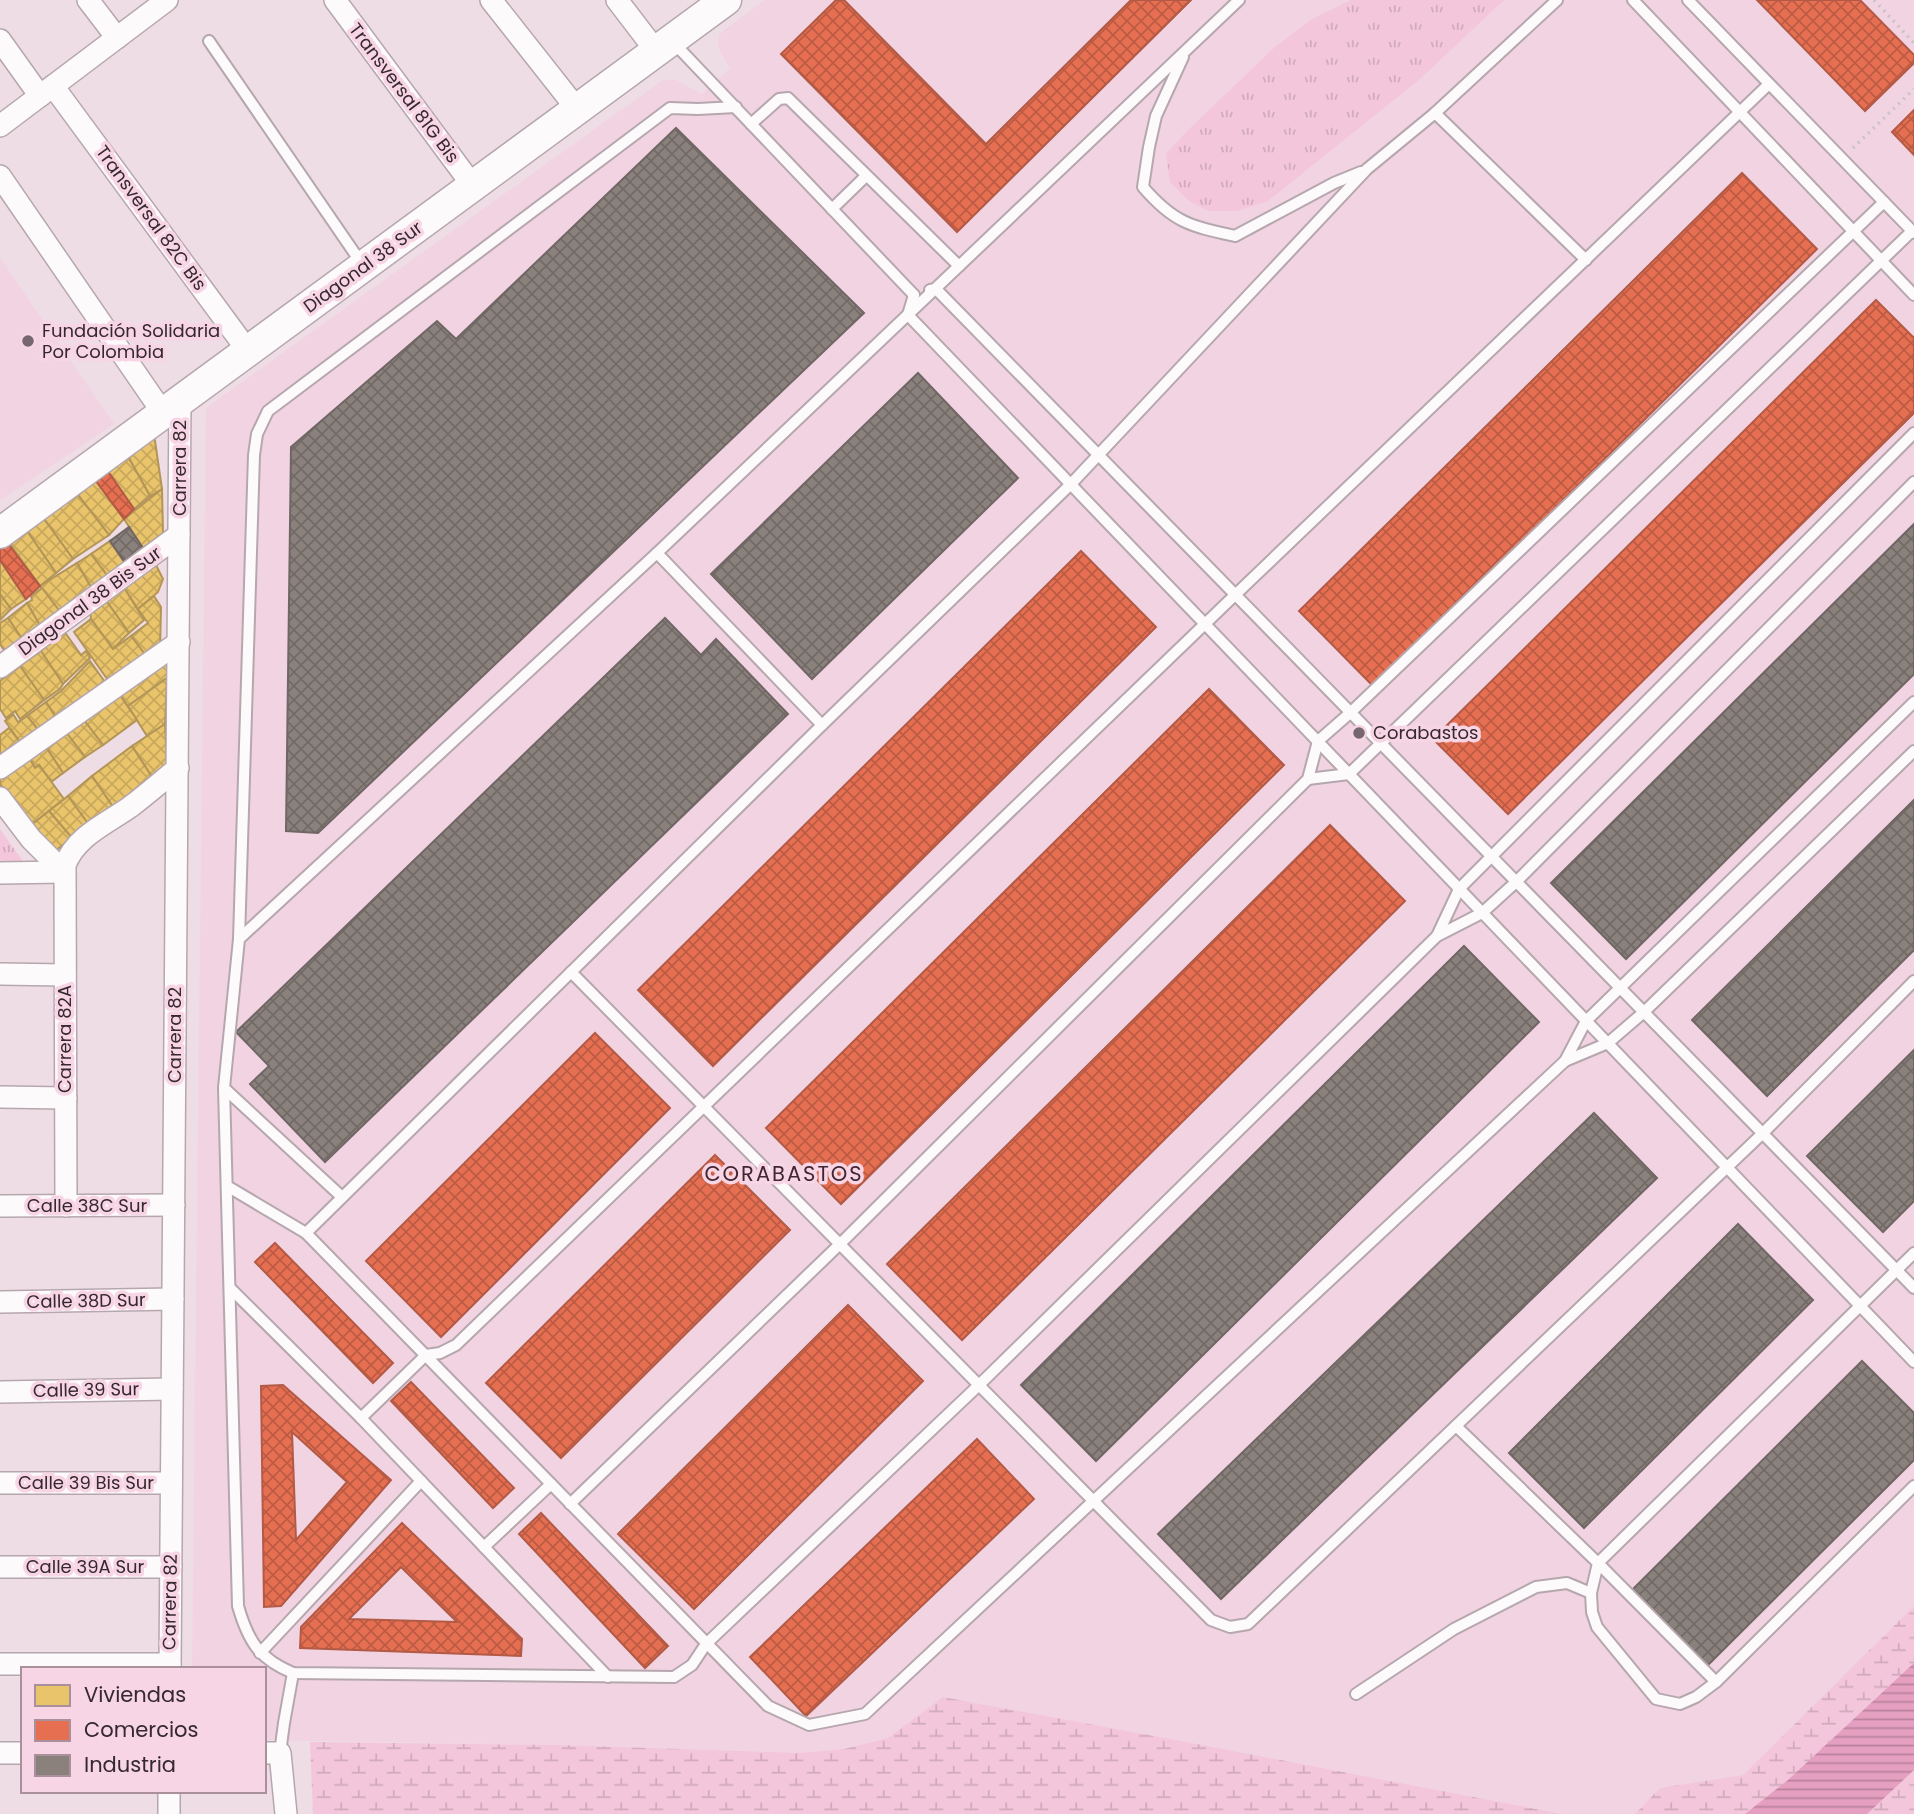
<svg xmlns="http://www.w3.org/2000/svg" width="1914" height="1814" font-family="Poppins,sans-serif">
<defs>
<pattern id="grass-tufts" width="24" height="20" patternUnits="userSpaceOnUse" patternTransform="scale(1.75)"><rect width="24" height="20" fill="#f3c6db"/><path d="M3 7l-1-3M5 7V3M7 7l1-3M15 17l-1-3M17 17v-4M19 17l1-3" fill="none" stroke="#d1aabc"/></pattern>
<pattern id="wetland-marsh" width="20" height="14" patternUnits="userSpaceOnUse" patternTransform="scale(1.75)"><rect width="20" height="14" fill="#f3c6db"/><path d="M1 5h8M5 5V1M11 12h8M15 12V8" fill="none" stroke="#d1aabc"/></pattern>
<pattern id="water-rules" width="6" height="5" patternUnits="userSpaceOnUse" patternTransform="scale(1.75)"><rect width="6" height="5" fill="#e49fc1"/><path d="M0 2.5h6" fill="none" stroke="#ba829d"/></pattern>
<pattern id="homes-cross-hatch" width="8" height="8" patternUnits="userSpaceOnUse" patternTransform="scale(1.75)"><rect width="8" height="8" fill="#e9c46a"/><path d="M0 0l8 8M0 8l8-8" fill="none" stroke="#c8a85c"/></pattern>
<pattern id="shops-cross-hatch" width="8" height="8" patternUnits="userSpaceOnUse" patternTransform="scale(1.75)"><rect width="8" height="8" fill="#e76f51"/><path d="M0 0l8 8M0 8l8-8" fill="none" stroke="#bc5b44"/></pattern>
<pattern id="industry-cross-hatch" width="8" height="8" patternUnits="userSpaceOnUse" patternTransform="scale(1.75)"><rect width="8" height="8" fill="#8a817c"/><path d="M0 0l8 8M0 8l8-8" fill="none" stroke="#726a66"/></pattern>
</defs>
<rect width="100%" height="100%" fill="#efdde5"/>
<g fill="#f2d3e1">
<polygon points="765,0 1914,0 1914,1606 1743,1775 1660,1788 1635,1814 1562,1814 1197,1744 943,1698 888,1738 844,1749 800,1753 557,1745 264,1740 264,1669 192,1669 206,408 663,80 676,80 702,94 730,68 720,51 718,43 719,34"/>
<polygon points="0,258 114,424 0,500"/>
</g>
<g fill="url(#grass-tufts)">
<polygon points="1351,0 1504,0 1419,80 1268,201 1237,211 1209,211 1189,201 1170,182 1166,154 1187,131 1275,47 1312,19"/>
<polygon points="0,829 27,867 0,868"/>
</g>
<g fill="url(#wetland-marsh)">
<polygon points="1914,1606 1914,1814 1635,1814 1660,1788 1743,1775"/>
<polygon points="943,1697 1197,1744 1562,1814 313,1814 310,1742 557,1745 800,1753 844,1749 888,1738"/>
</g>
<polygon fill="url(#water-rules)" points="1914,1663 1914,1770 1867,1814 1745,1814 1788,1780"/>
<g fill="url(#homes-cross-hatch)" stroke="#b39558" stroke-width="2">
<polygon points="154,434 162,489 150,496 126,453"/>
<polygon points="126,453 150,496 134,509 105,467"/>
<polygon points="93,477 124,519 109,535 75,491"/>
<polygon points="162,489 163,533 143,548 124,519"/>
<polygon points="75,491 109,535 73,559 42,516"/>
<polygon points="42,516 73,559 56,573 25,528"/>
<polygon points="25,528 56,573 40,586 8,541"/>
<polygon points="110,541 125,563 109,578 91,554"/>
<polygon points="91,554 109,578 92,589 77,563"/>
<polygon points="0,560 26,599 11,609 0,594"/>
<polygon points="77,563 92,589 61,613 40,586"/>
<polygon points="155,563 163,579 158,592 138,609 123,586"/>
<polygon points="123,586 144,620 129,633 105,599"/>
<polygon points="42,588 61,613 42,629 27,603 32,600 31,596"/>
<polygon points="0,594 11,609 0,620"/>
<polygon points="154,596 161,607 160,651 150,661 131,636 148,623 138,609"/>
<polygon points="105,599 129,633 113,649 91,619 90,610"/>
<polygon points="27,603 42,629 24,642 8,618"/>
<polygon points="8,618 24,642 7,655 0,644 0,623"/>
<polygon points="91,619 113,649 131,636 150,661 112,686 74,632"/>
<polygon points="64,631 81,655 86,651 90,658 63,684 41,651"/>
<polygon points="41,651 63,684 60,689 44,700 20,666"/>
<polygon points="167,654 167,678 128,706 117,691"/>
<polygon points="90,661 110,689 60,724 46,702 61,691"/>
<polygon points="20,666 44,700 20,719 15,711 6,718 0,709 0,681"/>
<polygon points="167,678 165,724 147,736 128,706"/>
<polygon points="117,691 137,720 103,745 80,715"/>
<polygon points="46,702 60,724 44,737 27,716"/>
<polygon points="13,714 18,722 27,716 44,737 25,749 5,721"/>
<polygon points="80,715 103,745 85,757 62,727"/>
<polygon points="165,724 167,765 152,777 132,746"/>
<polygon points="62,727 85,757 63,773 42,741"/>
<polygon points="9,728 25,749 0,767 0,735"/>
<polygon points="42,741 63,773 51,782 39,765 35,768 26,752"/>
<polygon points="132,746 152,777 113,807 92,776"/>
<polygon points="26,752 35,768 39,765 64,799 30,826 0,784 0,772"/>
<polygon points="92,776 113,807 89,825 68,796"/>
<polygon points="68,796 89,825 72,838 49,811"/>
<polygon points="49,811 72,838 51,854 30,826"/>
</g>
<g fill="url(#shops-cross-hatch)" stroke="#b25a46" stroke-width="2" fill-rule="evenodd">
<polygon points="836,0 844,0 986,144 1131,0 1191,0 957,232 781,54"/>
<polygon points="1757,0 1860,0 1914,55 1914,63 1865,111"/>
<polygon points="1914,110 1914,155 1892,132"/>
<polygon points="1742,173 1817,249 1374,687 1299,611"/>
<polygon points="1876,300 1914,338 1914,413 1508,814 1433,739"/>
<polygon points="105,467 134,509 124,519 93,477"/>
<polygon points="3,537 40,586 26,599 0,560 0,539"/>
<polygon points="1081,551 1156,627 713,1066 638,990"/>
<polygon points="1209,689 1284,765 841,1204 766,1128"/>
<polygon points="1330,825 1405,901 962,1340 887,1264"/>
<polygon points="595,1033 670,1108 441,1337 366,1261"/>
<polygon points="715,1155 790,1230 561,1458 486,1383"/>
<polygon points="275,1243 393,1363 373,1383 255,1262"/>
<polygon points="848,1305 923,1381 694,1609 618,1534"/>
<polygon points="411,1382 514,1488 493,1508 391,1401"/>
<path d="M 283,1385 L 391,1480 L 281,1606 L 264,1607 L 261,1386 ZM 292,1432 L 347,1482 L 296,1540 Z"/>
<polygon points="977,1439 1034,1499 806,1716 750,1657"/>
<polygon points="541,1513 668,1646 645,1668 519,1534"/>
<path d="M 402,1523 L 522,1639 L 521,1656 L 300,1648 L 301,1627 ZM 401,1567 L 457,1622 L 349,1619 Z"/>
</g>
<g fill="url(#industry-cross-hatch)" stroke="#706665" stroke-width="2">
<polygon points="676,128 864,313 318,833 286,831 291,447 437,321 456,339"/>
<polygon points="918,373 1018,478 812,679 711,574"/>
<polygon points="1914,524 1914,674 1626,959 1551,883"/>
<polygon points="129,527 143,548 125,563 110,541"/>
<polygon points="665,618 701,655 716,639 788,714 325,1162 250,1084 269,1066 236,1032"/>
<polygon points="1914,800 1914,950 1767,1096 1692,1020"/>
<polygon points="1464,946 1539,1022 1096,1461 1021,1385"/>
<polygon points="1914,1050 1914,1201 1883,1232 1807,1156"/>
<polygon points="1594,1113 1657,1178 1221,1599 1158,1534"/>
<polygon points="1738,1224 1813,1300 1584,1528 1509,1453"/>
<polygon points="1862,1361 1914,1413 1914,1460 1708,1665 1633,1589"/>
</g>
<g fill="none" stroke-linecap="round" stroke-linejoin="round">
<defs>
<g id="lane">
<path d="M 1239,0 L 657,553 L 239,939 L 224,1088 L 238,1606 C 248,1641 259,1659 293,1673 L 674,1677 L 692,1665 L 706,1644 L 979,1385 L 1437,936 L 1482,913 L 1516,882 L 1914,482"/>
<polyline points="1633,0 1914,295"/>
<polyline points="1688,0 1914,233"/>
<polyline points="209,41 362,264"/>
<polyline points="672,41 914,295"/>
<path d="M 1183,57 L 1156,116 L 1149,147 L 1143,187 C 1174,223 1190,226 1235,236 L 1334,183 L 1361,172"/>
<polyline points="1435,113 1586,260"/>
<polyline points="751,124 779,99 788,98 959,266"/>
<polyline points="832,209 866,176"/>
<polyline points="930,290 936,289 1914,1288"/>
<polyline points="914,295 908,315 1914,1362"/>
<polyline points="657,553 822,725"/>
<polyline points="1308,779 1349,774 1912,231"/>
<polyline points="1437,936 1459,889 1914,433"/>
<polyline points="239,939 254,455 257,434 268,411 670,108 698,109 736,107"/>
<polyline points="571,972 1211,1620 1230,1627 1248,1624 1762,1134 1914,981"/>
<polyline points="1565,1061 1608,1043 1644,1012 1914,751"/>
<polyline points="224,1088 342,1197"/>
<polyline points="227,1186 306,1233 768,1706 809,1725 865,1714 1565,1061 1586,1021 1914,702"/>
<polyline points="306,1233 822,725 1071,484 1367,169 1435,113 1557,0"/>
<polyline points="230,1288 361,1418 608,1677"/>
<polyline points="361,1418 426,1355 440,1353 456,1345 1235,595 1769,84"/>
<polyline points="1456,1426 1598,1563 1591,1593 1592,1612 1597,1627 1656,1699 1680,1704 1696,1697 1716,1682 1914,1486"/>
<polyline points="570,1504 840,1244 1308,779 1318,741 1350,713 1884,202"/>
<polyline points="484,1547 551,1484"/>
<polyline points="260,1653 421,1481"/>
<polyline points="1716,1682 1598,1563 1914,1253"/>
<polyline points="1356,1694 1454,1629 1536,1587 1567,1583 1591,1593"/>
<polyline points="280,1753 284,1723 293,1673"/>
</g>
<g id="street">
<polyline points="88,0 117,38"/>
<polyline points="335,0 473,186"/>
<polyline points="491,0 577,109"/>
<polyline points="617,0 656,51"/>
<polyline points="0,40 40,96"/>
<polyline points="53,86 248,351"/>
<polyline points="0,126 167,0"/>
<polyline points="0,176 163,413"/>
<polyline points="0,667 179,535"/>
<polyline points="0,768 179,642"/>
<polyline points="0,798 31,839 64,872"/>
<polyline points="0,873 64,872"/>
<polyline points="0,974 65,975"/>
<polyline points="0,1097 66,1098"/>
<polyline points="0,1206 174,1205"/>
<path d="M 66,1206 L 65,865 C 76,836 106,824 130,807 C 146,795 162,781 178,768"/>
<polyline points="0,1302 173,1299"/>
<polyline points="0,1392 172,1389"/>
<polyline points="0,1483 171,1483"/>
<polyline points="0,1567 171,1567"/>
<polyline points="0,1664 170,1664"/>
<polyline points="170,1669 180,400"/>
<polyline points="0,1753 23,1753"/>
<polyline points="264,1753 280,1753 286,1814"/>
<polyline points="169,1814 169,1791"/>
</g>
<polyline id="secondary" points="0,533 726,0"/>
</defs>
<use href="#lane" stroke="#b5a7ad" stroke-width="14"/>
<use href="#street" stroke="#b5a7ad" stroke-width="24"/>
<use href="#secondary" stroke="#b5a7ad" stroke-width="33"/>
<g stroke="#c9c3c6" stroke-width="3.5" stroke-dasharray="2 5" stroke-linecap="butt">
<polyline points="1874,0 1914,43"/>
<polyline points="1853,148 1914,89"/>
</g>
<use href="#lane" stroke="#fdfafb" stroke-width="10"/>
<use href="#street" stroke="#fdfafb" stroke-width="21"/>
<use href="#secondary" stroke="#fdfafb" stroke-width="30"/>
</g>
<g fill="#76676e" stroke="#f7d5e4" stroke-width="2.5">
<circle cx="28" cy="341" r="7"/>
<circle cx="1359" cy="733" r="7"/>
</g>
<g text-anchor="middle" stroke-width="7" stroke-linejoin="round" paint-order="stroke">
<g font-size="18" fill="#35282e" stroke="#f7d5e4">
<text transform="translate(404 93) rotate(53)" y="6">Transversal 81G Bis</text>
<text transform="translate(151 218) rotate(54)" y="6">Transversal 82C Bis</text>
<text transform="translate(363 267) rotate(-36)" y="6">Diagonal 38 Sur</text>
<text transform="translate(180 468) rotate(-90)" y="6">Carrera 82</text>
<text transform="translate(90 601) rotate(-36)" y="6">Diagonal 38 Bis Sur</text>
<text transform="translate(175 1035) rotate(-90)" y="6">Carrera 82</text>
<text transform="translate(65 1039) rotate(-90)" y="6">Carrera 82A</text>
<text x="87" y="1212">Calle 38C Sur</text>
<text transform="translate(86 1301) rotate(-1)" y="6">Calle 38D Sur</text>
<text transform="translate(86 1390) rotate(-1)" y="6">Calle 39 Sur</text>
<text x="86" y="1489">Calle 39 Bis Sur</text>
<text x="85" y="1573">Calle 39A Sur</text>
<text transform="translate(170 1602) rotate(-89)" y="6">Carrera 82</text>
</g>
<g font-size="18" fill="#35282e" stroke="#f7d5e4" text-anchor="start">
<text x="42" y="337">Fundación Solidaria<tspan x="42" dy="21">Por Colombia</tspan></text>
<text x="1373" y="739">Corabastos</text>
</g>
<g font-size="21" letter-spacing="2" fill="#3f2632" stroke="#f7d5e4">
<text x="784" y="1181">CORABASTOS</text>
</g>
</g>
<rect x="21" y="1667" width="245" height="126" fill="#f7d5e4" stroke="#a9909b" stroke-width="2"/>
<rect x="35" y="1685" width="35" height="21" fill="#e9c46a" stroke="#a9909b" stroke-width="2"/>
<text x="84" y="1702" font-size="21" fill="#35282e">Viviendas</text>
<rect x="35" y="1720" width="35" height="21" fill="#e76f51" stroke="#a9909b" stroke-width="2"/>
<text x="84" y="1737" font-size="21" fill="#35282e">Comercios</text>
<rect x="35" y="1755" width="35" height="21" fill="#8a817c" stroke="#a9909b" stroke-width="2"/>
<text x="84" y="1772" font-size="21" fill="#35282e">Industria</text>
</svg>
